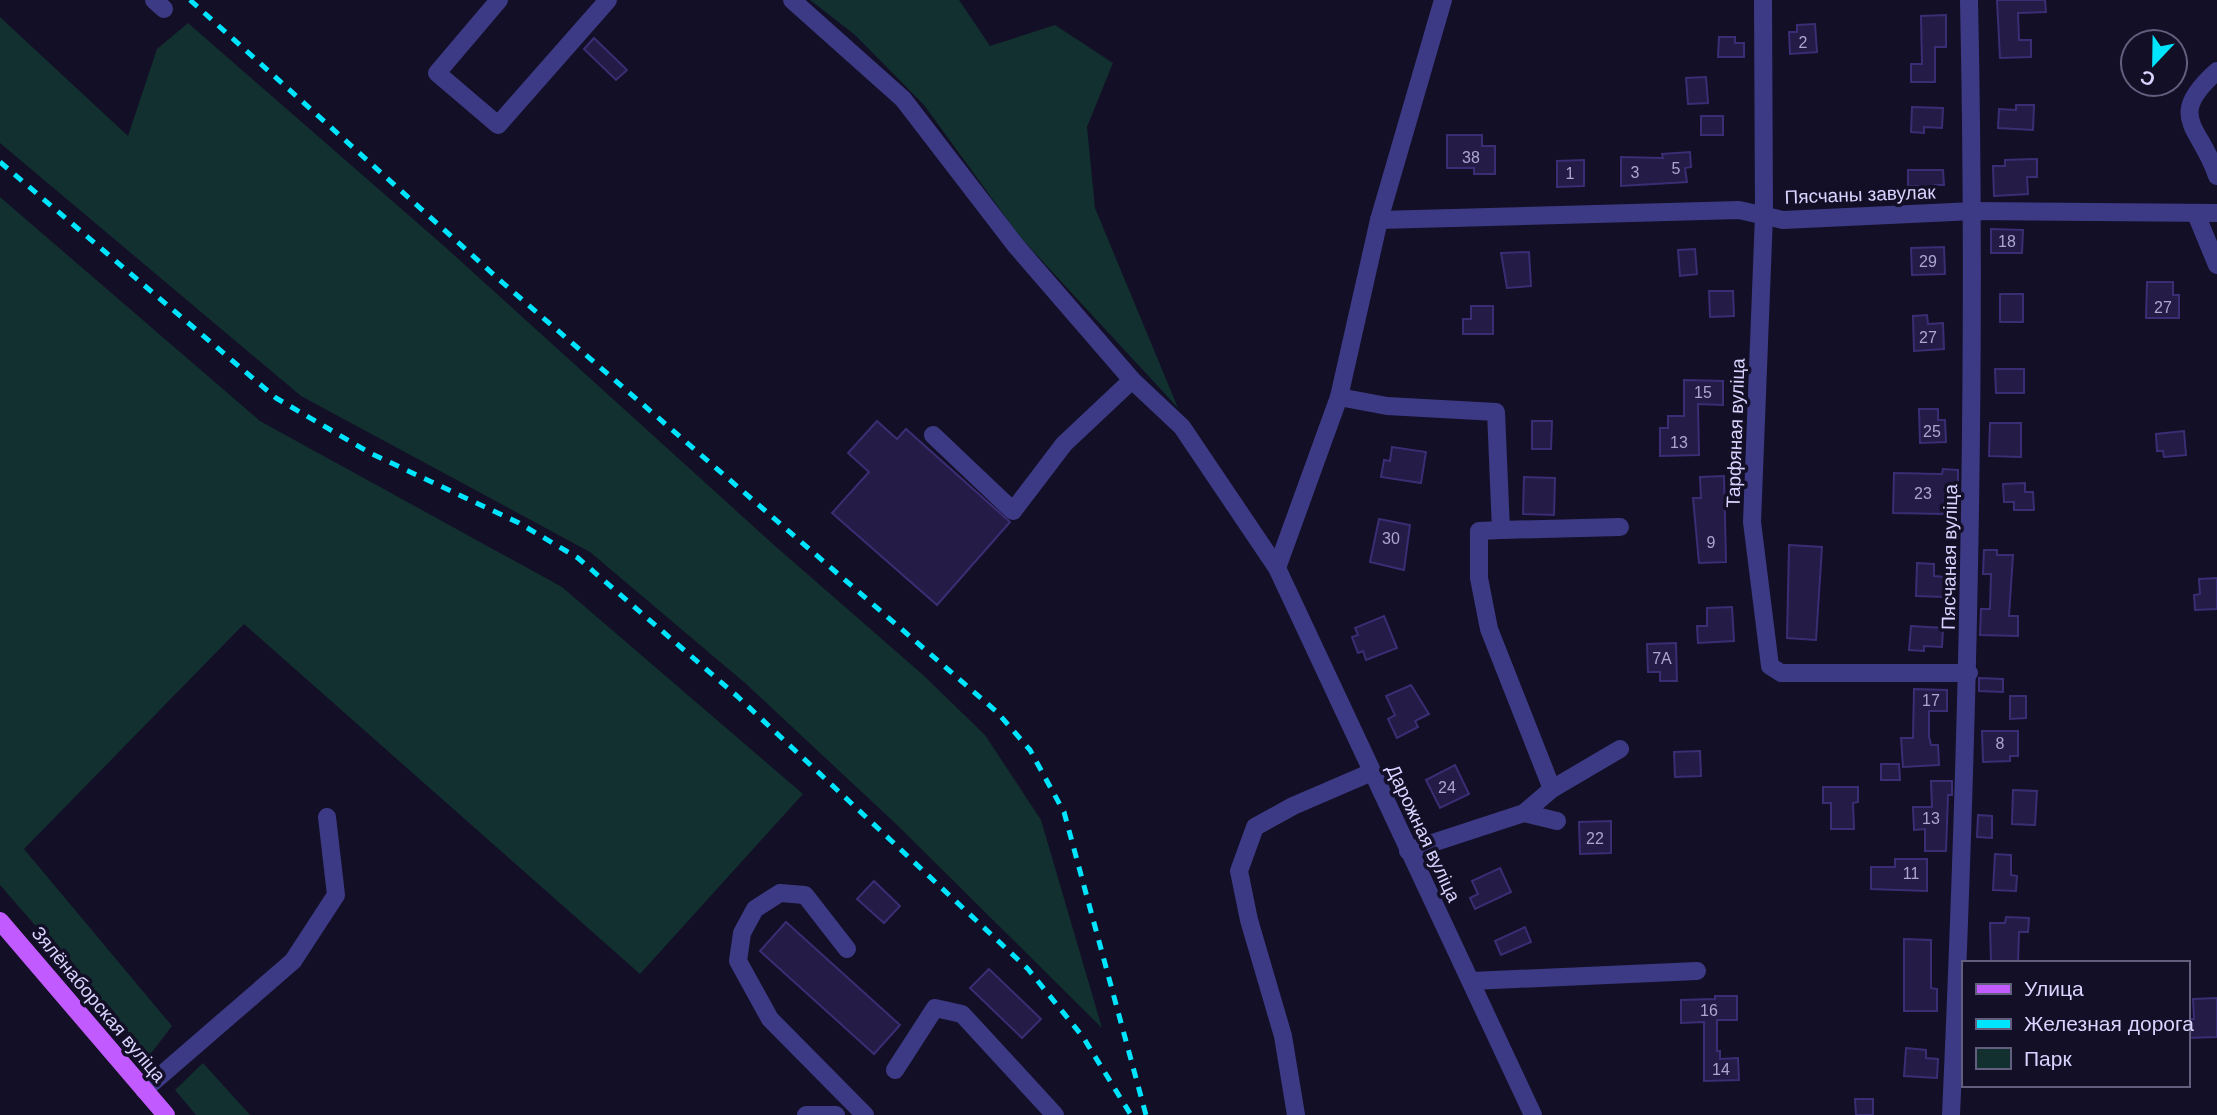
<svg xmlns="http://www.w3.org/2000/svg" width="2217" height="1115" font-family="Helvetica,sans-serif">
<rect width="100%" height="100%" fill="#130f26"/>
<g fill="#12302f">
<polygon points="810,0 959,0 990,46 1055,25 1113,63 1087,127 1095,208 1178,408 1020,237 924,105 855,35"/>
<polygon points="0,17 128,136 157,49 188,23 444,246 774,545 922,674 985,735 1041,820 1102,1028 895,823 745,683 590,552 301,396 0,143"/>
<polygon points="0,197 260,421 562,587 803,794 640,974 244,624 24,849 172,1026 149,1056 0,885"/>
<polygon points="203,1063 250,1115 196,1115 175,1090"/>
</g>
<g fill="#241b47" stroke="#3b2d73" stroke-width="2">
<polygon points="1997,0 2045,0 2046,12 2018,13 2019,40 2031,40 2031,57 2000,58"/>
<polygon points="1946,15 1946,47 1935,47 1935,82 1911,82 1911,64 1922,64 1921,16"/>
<polygon points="1815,24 1817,52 1790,54 1789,32 1797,32 1797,25"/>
<polygon points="1719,37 1735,37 1735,43 1744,43 1744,57 1718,57"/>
<polygon points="594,38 627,70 616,80 584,49"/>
<polygon points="1706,77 1708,103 1688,104 1686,78"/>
<polygon points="2016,105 2034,105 2033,130 1998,128 1999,109 2016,110"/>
<polygon points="1912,107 1943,108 1942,128 1924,127 1924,133 1911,132"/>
<rect x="1701" y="116" width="22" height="19"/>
<polygon points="1447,135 1482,135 1482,146 1495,146 1495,174 1474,174 1474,168 1447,168"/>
<polygon points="1690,152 1691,167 1685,168 1687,182 1621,186 1621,157 1663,158 1662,154"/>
<polygon points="2037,159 2037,177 2027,177 2028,194 1994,196 1993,166 2005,166 2005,160"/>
<polygon points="1584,160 1584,186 1557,187 1557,161"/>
<polygon points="1908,170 1943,170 1944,185 1935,185 1935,193 1922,193 1922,186 1908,186"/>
<polygon points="1991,229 2023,230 2022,253 1991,253"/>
<polygon points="1944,247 1945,274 1912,275 1911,248"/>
<polygon points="1695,249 1697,274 1680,276 1678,250"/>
<polygon points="1529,252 1531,286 1507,288 1501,253"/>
<polygon points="2147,282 2173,282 2173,295 2179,295 2179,318 2146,318"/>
<polygon points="1709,291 1733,291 1734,316 1710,317"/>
<rect x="2000" y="294" width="23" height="28"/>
<polygon points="1471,306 1493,306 1493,334 1463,334 1463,319 1471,319"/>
<polygon points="1927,315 1928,324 1943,323 1944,349 1914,351 1913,316"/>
<polygon points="1995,369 2024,369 2024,393 1996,393"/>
<polygon points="1684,380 1723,381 1723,405 1698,404 1699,455 1660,456 1660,428 1668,428 1668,416 1684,416"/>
<polygon points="1919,409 1938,409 1938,420 1945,420 1946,442 1920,443"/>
<polygon points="877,421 897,439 906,429 1010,522 937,605 832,513 869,472 848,453"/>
<polygon points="1532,421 1552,421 1551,449 1532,449"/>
<polygon points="1990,423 2021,423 2021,457 1989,456"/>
<polygon points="2184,431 2186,455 2164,457 2163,451 2157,451 2156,434"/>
<polygon points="1392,447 1426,452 1421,483 1381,477 1384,460 1390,461"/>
<polygon points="1943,469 1958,470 1958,489 1945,489 1944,514 1893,513 1894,473 1942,474"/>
<polygon points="1724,476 1726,562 1699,563 1693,498 1701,498 1700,477"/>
<polygon points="1524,477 1555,478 1554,515 1523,514"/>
<polygon points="2025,483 2025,492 2033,492 2034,510 2014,510 2014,502 2004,502 2003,484"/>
<polygon points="1379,519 1410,525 1404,570 1370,562"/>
<polygon points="1789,545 1822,547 1816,640 1787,638"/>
<polygon points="1984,550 1997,550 1997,555 2013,555 2009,616 2018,616 2018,636 1980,635 1981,609 1990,609 1991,574 1983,574"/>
<polygon points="1917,563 1934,564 1934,576 1946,577 1945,597 1916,596"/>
<polygon points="2217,578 2217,609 2195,610 2194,595 2200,594 2199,579"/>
<polygon points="1732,607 1734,641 1698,643 1697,626 1707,626 1707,608"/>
<polygon points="1384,616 1397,648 1366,660 1363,651 1358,653 1352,637 1358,635 1355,628"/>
<polygon points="1911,626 1943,628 1942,647 1924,646 1924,651 1909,650"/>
<polygon points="1676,643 1677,681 1660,681 1660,672 1648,672 1647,644"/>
<polygon points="1979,678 2003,679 2003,692 1979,691"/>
<polygon points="1411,685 1429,714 1415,721 1418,727 1397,738 1388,719 1395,715 1386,696"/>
<polygon points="1914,689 1947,690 1947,711 1929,711 1929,737 1931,745 1938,745 1939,765 1903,767 1901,738 1913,738"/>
<polygon points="2010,696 2026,696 2026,718 2010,719"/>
<polygon points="1982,731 2018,731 2018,756 2010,756 2010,761 1983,762"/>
<polygon points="1700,751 1701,776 1675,777 1674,752"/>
<polygon points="1881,764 1899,764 1900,780 1881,780"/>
<polygon points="1455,765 1469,794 1440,808 1426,780"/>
<polygon points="1931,781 1952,781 1952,795 1948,795 1946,851 1925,851 1925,829 1914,830 1913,807 1932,807"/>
<polygon points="1823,787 1858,787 1858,802 1853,803 1854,829 1831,829 1831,803 1823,803"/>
<polygon points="2013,790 2037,791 2035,825 2012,824"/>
<polygon points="1978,815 1992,816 1992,838 1977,837"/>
<polygon points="1611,821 1611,853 1580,854 1579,822"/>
<polygon points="1995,854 2011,855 2011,875 2017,876 2016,891 1993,890"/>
<polygon points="1895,859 1927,859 1927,891 1871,889 1871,867 1895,867"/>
<polygon points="1500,868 1511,892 1475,909 1470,898 1478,894 1472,881"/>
<polygon points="874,881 900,906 884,923 857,899"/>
<polygon points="2006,917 2029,918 2028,932 2019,932 2018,963 1991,963 1990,923 2005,923"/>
<polygon points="786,922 900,1025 874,1054 760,951"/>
<polygon points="1525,927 1531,942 1501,955 1495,941"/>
<polygon points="1904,939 1931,940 1931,988 1937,989 1937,1011 1904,1011"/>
<polygon points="989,969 1041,1019 1022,1038 970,988"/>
<polygon points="1715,996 1737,996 1737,1020 1717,1020 1717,1051 1720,1051 1720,1059 1738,1058 1739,1080 1704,1081 1704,1022 1681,1023 1681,1000 1715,999"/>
<polygon points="2217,998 2217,1037 2187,1038 2187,1019 2194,1019 2193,999"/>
<polygon points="1906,1048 1926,1050 1926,1058 1938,1059 1937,1078 1904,1076"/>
<polygon points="1855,1099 1873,1099 1873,1115 1856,1115"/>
</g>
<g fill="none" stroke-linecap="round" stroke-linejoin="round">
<g stroke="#3d3a85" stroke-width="18">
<polyline points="154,0 164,9"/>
<polyline points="499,0 437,73 498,125 608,0"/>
<polyline points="792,0 903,99 1016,246 1132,380 1182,427 1277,568 1533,1115"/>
<polyline points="1763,0 1764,215 1752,522 1770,666 1781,673 1969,673"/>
<path d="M 2217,71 C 2164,118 2201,126 2217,176"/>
<polyline points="2196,214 2217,265"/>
<polyline points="1379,220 1739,210 1783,220 1974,211 2217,213"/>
<polyline points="1339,397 1387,406 1496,412 1501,530 1479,531 1479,578 1489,629 1552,789"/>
<polyline points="933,435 1013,511 1064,444 1132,380"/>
<polyline points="1501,530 1620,527"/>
<polyline points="1277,568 1339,397 1379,220 1443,0"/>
<polyline points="1524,813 1557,821"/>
<polyline points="1408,851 1524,813 1552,789 1620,749"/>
<polyline points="847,949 805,895 780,893 755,909 742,933 738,961 770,1019 865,1115"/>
<polyline points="1472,981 1697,971"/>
<polyline points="895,1070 935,1008 962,1014 1055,1115"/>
<polyline points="144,1090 293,961 336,895 327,817"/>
<polyline points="806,1115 836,1115"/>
<polyline points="1296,1115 1283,1036 1249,920 1239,871 1255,827 1293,806 1372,772"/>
<path d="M 1951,1115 C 1968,743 1977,372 1969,0"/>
</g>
<polyline stroke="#c25bff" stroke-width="18" points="0,921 166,1115"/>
<g stroke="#00e5ff" stroke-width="5" stroke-dasharray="10 9" stroke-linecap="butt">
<polyline points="190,0 503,283 997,712 1030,750 1064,812 1146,1115"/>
<polyline points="0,162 276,398 370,453 519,523 578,558 737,696 1028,969 1083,1037 1131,1115"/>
</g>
</g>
<g text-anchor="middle" stroke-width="7" stroke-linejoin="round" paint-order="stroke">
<g font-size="16" fill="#aca6d1">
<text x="1803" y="48">2</text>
<text x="1471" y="163">38</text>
<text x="1676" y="174">5</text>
<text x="1635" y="178">3</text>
<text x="1570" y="179">1</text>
<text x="2007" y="247">18</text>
<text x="1928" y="267">29</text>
<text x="2163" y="313">27</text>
<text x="1928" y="343">27</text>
<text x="1703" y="398">15</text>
<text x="1932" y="437">25</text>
<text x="1679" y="448">13</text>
<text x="1923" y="499">23</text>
<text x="1391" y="544">30</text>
<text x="1711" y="548">9</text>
<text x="1662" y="664">7А</text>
<text x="1931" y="706">17</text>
<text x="2000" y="749">8</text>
<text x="1447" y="793">24</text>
<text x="1931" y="824">13</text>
<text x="1595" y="844">22</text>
<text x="1911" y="879">11</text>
<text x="1709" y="1016">16</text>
<text x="1721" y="1075">14</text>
</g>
<g font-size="19" fill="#d9d4ff" stroke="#130f26">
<text transform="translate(1860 194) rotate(-2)" y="7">Пясчаны завулак</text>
<text transform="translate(1735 433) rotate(-88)" y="7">Тарфяная вуліца</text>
<text transform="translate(1949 557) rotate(-89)" y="7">Пясчаная вуліца</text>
<text transform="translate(1424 833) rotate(65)" y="7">Дарожная вуліца</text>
<text transform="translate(99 1004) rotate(50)" y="7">Зялёнаборская вуліца</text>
</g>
</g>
<rect x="1962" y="961" width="228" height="126" fill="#130f26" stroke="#625e7d" stroke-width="2"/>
<rect x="1976" y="984" width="35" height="10" fill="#c25bff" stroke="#625e7d" stroke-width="2"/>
<text x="2024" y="996" font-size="21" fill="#d9d4ff">Улица</text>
<rect x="1976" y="1019" width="35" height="10" fill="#00e5ff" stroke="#625e7d" stroke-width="2"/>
<text x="2024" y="1031" font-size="21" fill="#d9d4ff">Железная дорога</text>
<rect x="1976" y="1048" width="35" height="21" fill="#12302f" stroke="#625e7d" stroke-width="2"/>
<text x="2024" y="1066" font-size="21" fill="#d9d4ff">Парк</text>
<g transform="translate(2154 63) rotate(202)"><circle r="33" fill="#130f26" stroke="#625e7d" stroke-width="2"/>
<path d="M0-5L12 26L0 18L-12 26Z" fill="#00e5ff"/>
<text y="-10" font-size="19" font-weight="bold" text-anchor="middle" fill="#d9d4ff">С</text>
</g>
</svg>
